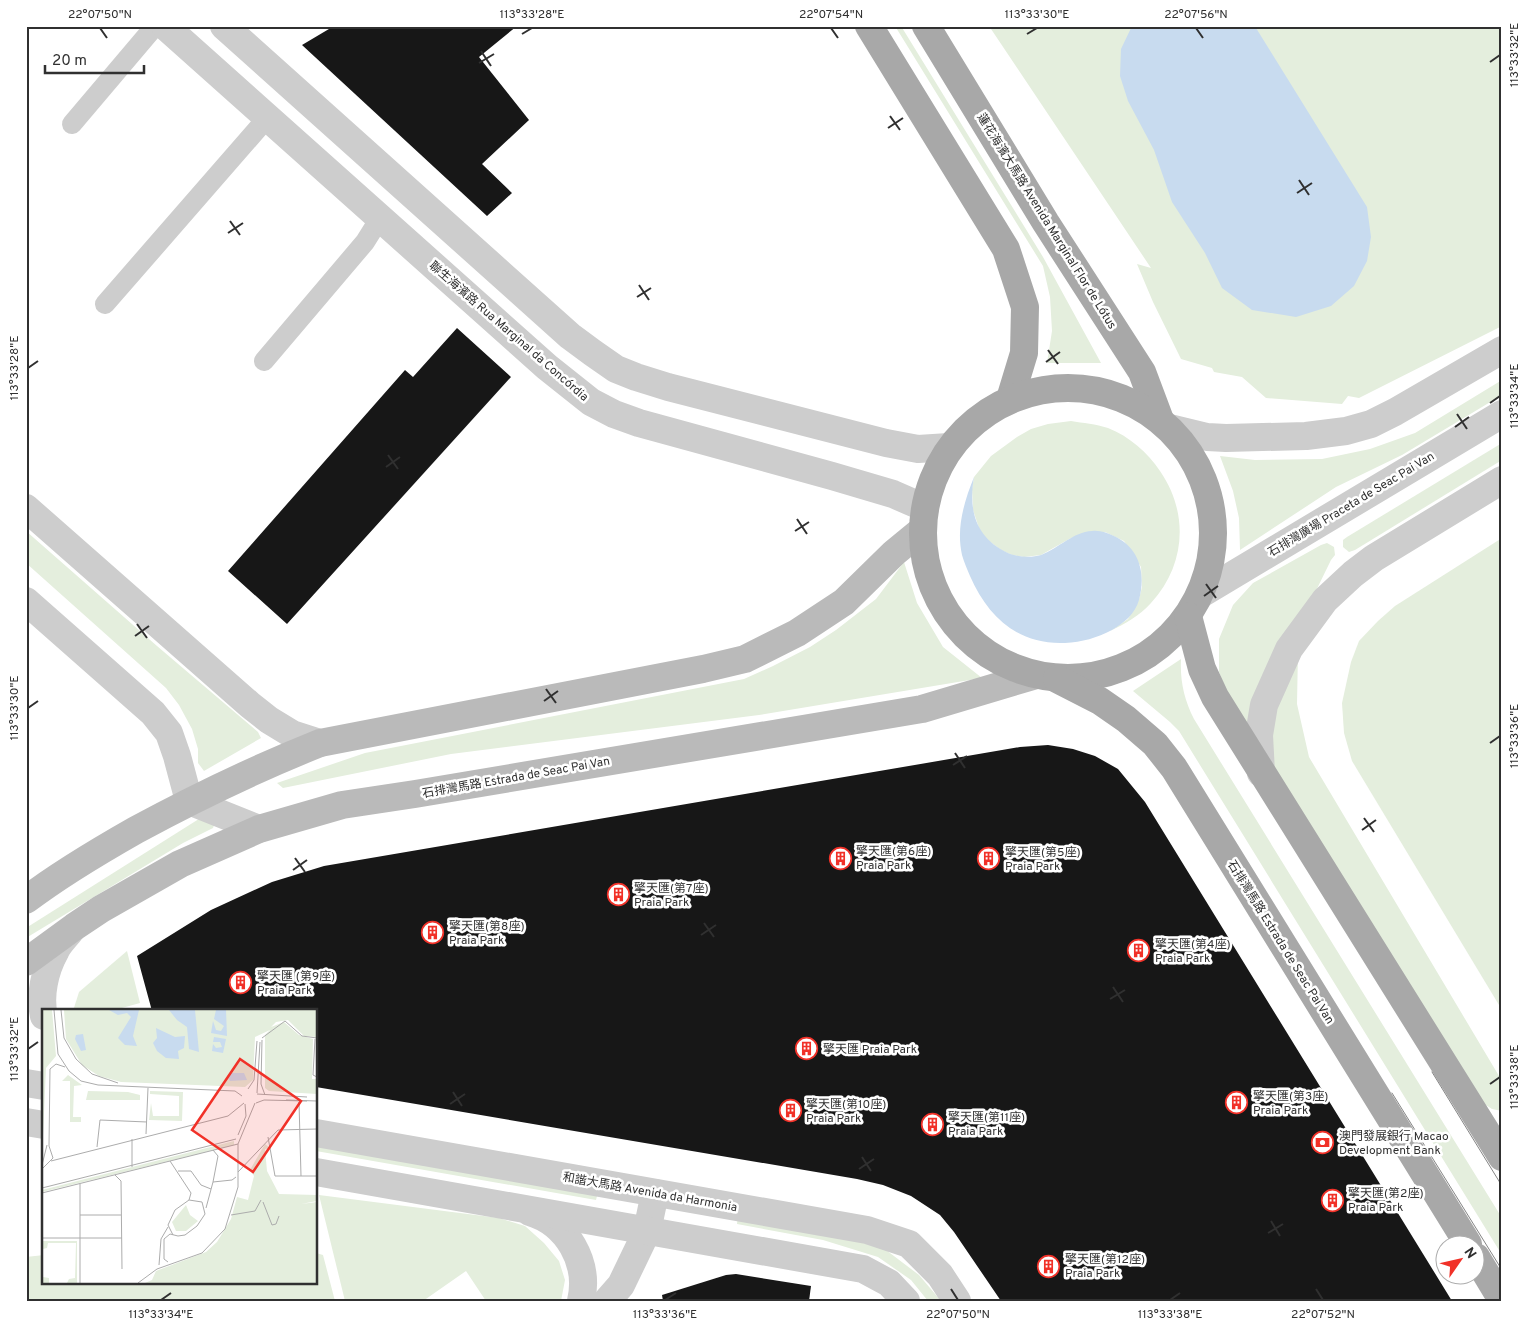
<svg xmlns="http://www.w3.org/2000/svg" width="1528" height="1327" font-family="Overpass,'Noto Sans SC',sans-serif">
<rect width="100%" height="100%" fill="#fff"/>
<g fill="#e4eedd">
<polygon points="895,26 901,26 1043,257 1101,363 1047,363 1052,331 1050,297 1043,266"/>
<polygon points="989,26 1502,26 1502,326 1359,398 1348,396 1342,404 1266,398 1242,377 1214,372 1212,368 1181,359 1153,302 1137,264 1151,268"/>
<polygon points="1502,380 1502,395 1402,455 1336,487 1240,550 1239,518 1233,491 1220,456 1255,460 1322,459 1370,449 1415,433"/>
<path d="M 1071,421 C 1083,423 1096,424 1108,428 C 1129,436 1148,453 1160,471 C 1189,513 1186,565 1151,603 C 1139,616 1125,624 1110,631 L 1128,619 L 1139,599 L 1142,587 L 1141,567 L 1124,541 L 1105,532 L 1071,538 L 1041,555 L 1024,557 L 1012,555 L 1001,550 L 985,538 L 979,528 L 973,510 L 972,489 L 974,477 L 991,456 L 1017,437 L 1031,429 L 1048,424 Z"/>
<polygon points="1502,443 1502,460 1355,550 1349,552 1343,547 1343,540 1347,537"/>
<polygon points="26,531 157,646 258,732 261,738 204,771 198,763 198,749 192,729 179,705 166,688 26,563"/>
<polygon points="1502,538 1502,1010 1352,761 1344,733 1342,703 1351,662 1359,641 1378,621 1395,606"/>
<polygon points="1327,543 1334,547 1335,555 1331,560 1310,603 1298,651 1297,704 1309,757 1502,1081 1502,1111 1492,1109 1478,1100 1229,699 1219,672 1219,639 1233,605 1253,583 1321,545"/>
<polygon points="904,562 917,603 943,647 982,678 759,715 451,754 283,788 277,783 365,753 744,679 773,666 810,647 836,630 876,599"/>
<path d="M 1181,659 C 1180,681 1184,699 1194,719 L 1502,1218 L 1502,1255 L 1179,731 L 1170,722 L 1133,691 Z"/>
<polygon points="202,817 215,823 213,828 183,843 26,938 26,928"/>
<polygon points="127,951 140,1003 111,1011 73,1011 79,992"/>
<polygon points="316,1143 598,1192 596,1200 316,1151"/>
<polygon points="319,1195 499,1218 525,1226 544,1243 559,1261 565,1280 561,1301 486,1301 466,1271 423,1301 345,1301"/>
<polygon points="738,1215 832,1233 886,1250 919,1275 941,1301 928,1301 911,1280 878,1257 823,1240 737,1224"/>
<polygon points="316,1253 323,1255 335,1301 26,1301 26,1257 44,1255 44,1283 316,1283"/>
</g>
<g fill="#c8dbef">
<polygon points="1132,26 1254,26 1256,28 1367,207 1371,237 1367,261 1354,286 1331,306 1296,317 1252,310 1222,288 1205,253 1172,202 1154,150 1128,101 1120,76 1121,49"/>
<path d="M 974,477 C 968,511 976,538 1008,553 C 1017,557 1031,558 1041,555 C 1059,548 1073,532 1092,531 C 1100,530 1107,533 1114,536 C 1140,548 1146,574 1139,600 C 1135,614 1124,623 1112,630 C 1097,638 1082,642 1065,643 C 1018,645 988,617 970,576 C 967,569 964,562 962,555 C 956,528 964,502 974,477 Z"/>
</g>
<g fill="#171717">
<polygon points="334,26 517,26 479,57 529,120 482,164 512,193 487,216 302,45"/>
<polygon points="457,328 511,377 287,624 228,571 405,370 413,377"/>
<polygon points="1048,745 1073,749 1095,756 1118,769 1145,802 1452,1301 1001,1301 954,1232 940,1215 911,1196 883,1185 857,1179 316,1087 316,1011 152,1011 137,956 211,910 272,882 324,866 1020,747"/>
<polygon points="736,1274 811,1286 809,1301 663,1301 662,1295 726,1275"/>
</g>
<g fill="none" stroke-linecap="round" stroke-linejoin="round">
<g stroke="#cdcdcd" stroke-width="20">
<polyline points="72,124 155,26"/>
<polyline points="105,304 267,118"/>
<polyline points="264,361 365,242 380,218"/>
</g>
<g stroke="#cdcdcd" stroke-width="28">
<polyline points="165,26 547,367 591,402 614,414 639,423 832,476 893,494 925,508"/>
<polyline points="224,26 570,336 593,353 616,369 636,377 668,387 886,443 918,449 949,447"/>
<polyline points="1170,428 1207,437 1226,438 1306,436 1346,431 1371,424 1395,412 1502,350"/>
<polyline points="26,508 250,705 269,720 292,734 320,743"/>
<polyline points="1201,594 1502,414"/>
<polyline points="26,601 153,713 169,733 177,756 189,801 259,829"/>
<polyline points="1261,773 1259,735 1264,705 1289,649 1325,600 1353,574 1374,558 1502,480"/>
<path d="M 530,1212 C 567,1223 590,1262 581,1301"/>
<polyline points="607,1301 621,1285 647,1231 655,1193"/>
</g>
<g stroke="#cdcdcd" stroke-width="28">
<path d="M 44,1016 C 39,996 45,970 55,952 C 58,944 66,937 71,930"/>
<polyline points="26,1083 44,1086"/>
<polyline points="26,1122 44,1125"/>
<polyline points="316,1133 867,1230 909,1244 940,1275 957,1301"/>
<polyline points="316,1172 863,1269 889,1283 906,1301"/>
</g>
<g stroke="#bababa" stroke-width="28">
<path d="M 26,900 C 60,874 99,851 136,830 C 197,797 255,769 320,743 L 703,669 L 745,659 L 797,633 L 844,602 L 894,553 L 922,530"/>
<polyline points="26,962 74,927 101,909 180,864 259,829 342,805 415,794 922,709 1036,675"/>
</g>
<g stroke="#a8a8a8" stroke-width="28">
<polyline points="869,26 1006,249 1025,307 1024,353 1010,399"/>
<polyline points="926,26 1046,223 1142,372 1160,420"/>
<circle cx="1068" cy="533" r="145"/>
<polyline points="1188,616 1202,669 1215,697 1502,1157"/>
<polyline points="1057,679 1100,701 1126,719 1155,744 1174,768 1468,1244"/>
<polyline points="1476,1257 1502,1300"/>
</g>
<g stroke="#858585" stroke-width="1">
<polyline points="1432,1072 1502,1186"/>
<polyline points="1392,1093 1502,1270"/>
</g>
</g>
<path fill="none" stroke="#303030" stroke-width="2" d="M 100,28 L 107,38M 831,28 L 838,38M 1196,28 L 1203,38M 522,34 L 532,28M 1027,34 L 1037,28M 481,51 L 491,66M 1490,62 L 1500,55M 479,63 L 494,54M 890,116 L 900,130M 888,128 L 903,118M 1299,180 L 1309,195M 1297,193 L 1312,183M 230,221 L 240,235M 228,233 L 243,223M 639,285 L 649,300M 637,297 L 651,288M 1048,350 L 1058,364M 1046,362 L 1060,352M 28,368 L 38,361M 1490,403 L 1500,396M 1457,414 L 1467,429M 1455,427 L 1469,417M 388,455 L 398,469M 386,467 L 400,457M 797,519 L 807,534M 795,531 L 809,522M 1206,584 L 1216,598M 1204,596 L 1218,586M 137,624 L 147,638M 135,636 L 149,626M 546,689 L 556,703M 544,701 L 558,691M 28,708 L 38,701M 1490,743 L 1500,736M 955,753 L 965,768M 953,765 L 967,756M 1364,818 L 1374,832M 1362,830 L 1376,820M 295,858 L 305,872M 293,870 L 307,860M 704,923 L 714,937M 701,935 L 716,925M 1113,987 L 1123,1002M 1110,999 L 1125,990M 28,1049 L 38,1042M 1490,1084 L 1500,1077M 453,1092 L 462,1106M 450,1104 L 465,1094M 862,1157 L 871,1171M 859,1169 L 874,1159M 1271,1221 L 1280,1236M 1268,1233 L 1283,1224M 951,1289 L 958,1300M 1316,1289 L 1323,1300M 161,1300 L 171,1293M 665,1300 L 676,1293M 1170,1300 L 1180,1293"/>
<defs>
<symbol id="building-ring" viewBox="-11 -11 22 22"><circle r="9.5" fill="#fff" stroke="#f13128" stroke-width="1.5"/><path d="M-4-6H4V6H1V3H-1V6H-4ZM-2.5-4.3h1.7v1.8h-1.7ZM.8-4.3h1.7v1.8H.8ZM-2.5-1h1.7V.8h-1.7ZM.8-1h1.7V.8H.8Z" fill="#f13128"/></symbol>
<symbol id="bank-ring" viewBox="-11 -11 22 22"><circle r="9.5" fill="#fff" stroke="#f13128" stroke-width="1.5"/><path d="M-6-4H6V4H-6ZM0-2.3a2.3 2.3 0 1 0 0 4.6a2.3 2.3 0 1 0 0-4.6Z" fill="#f13128"/></symbol>
</defs>
<g fill-rule="evenodd">
<use href="#building-ring" x="828" y="846" width="25" height="25"/>
<use href="#building-ring" x="976" y="846" width="25" height="25"/>
<use href="#building-ring" x="606" y="882" width="25" height="25"/>
<use href="#building-ring" x="420" y="920" width="25" height="25"/>
<use href="#building-ring" x="1126" y="938" width="25" height="25"/>
<use href="#building-ring" x="228" y="970" width="25" height="25"/>
<use href="#building-ring" x="794" y="1036" width="25" height="25"/>
<use href="#building-ring" x="1224" y="1090" width="25" height="25"/>
<use href="#building-ring" x="778" y="1098" width="25" height="25"/>
<use href="#building-ring" x="920" y="1112" width="25" height="25"/>
<use href="#bank-ring" x="1310" y="1130" width="25" height="25"/>
<use href="#building-ring" x="1320" y="1188" width="25" height="25"/>
<use href="#building-ring" x="1036" y="1254" width="25" height="25"/>
</g>
<g text-anchor="middle" stroke-width="5" stroke-linejoin="round" paint-order="stroke">
<g font-size="12" fill="#303030" stroke="#fff">
<text transform="translate(1047 221) rotate(58)" y="4">蓮花海濱大馬路 Avenida Marginal Flor de Lótus</text>
<text transform="translate(509 331) rotate(41)" y="4">聯生海濱路 Rua Marginal da Concórdia</text>
<text transform="translate(1351 504) rotate(-31)" y="4">石排灣廣場 Praceta de Seac Pai Van</text>
<text transform="translate(516 777) rotate(-10)" y="4">石排灣馬路 Estrada de Seac Pai Van</text>
<text transform="translate(1281 942) rotate(58)" y="4">石排灣馬路 Estrada de Seac Pai Van</text>
<text transform="translate(650 1192) rotate(10)" y="4">和諧大馬路 Avenida da Harmonia</text>
</g>
<g font-size="12" fill="#303030" stroke="#fff" text-anchor="start">
<text x="856" y="855">擎天匯(第6座)<tspan x="856" dy="14">Praia Park</tspan></text>
<text x="1005" y="856">擎天匯(第5座)<tspan x="1005" dy="14">Praia Park</tspan></text>
<text x="634" y="892">擎天匯(第7座)<tspan x="634" dy="14">Praia Park</tspan></text>
<text x="449" y="930">擎天匯(第8座)<tspan x="449" dy="14">Praia Park</tspan></text>
<text x="1155" y="948">擎天匯(第4座)<tspan x="1155" dy="14">Praia Park</tspan></text>
<text x="257" y="980">擎天匯 (第9座)<tspan x="257" dy="14">Praia Park</tspan></text>
<text x="823" y="1053">擎天匯 Praia Park</text>
<text x="1253" y="1100">擎天匯(第3座)<tspan x="1253" dy="14">Praia Park</tspan></text>
<text x="806" y="1108">擎天匯(第10座)<tspan x="806" dy="14">Praia Park</tspan></text>
<text x="948" y="1121">擎天匯(第11座)<tspan x="948" dy="14">Praia Park</tspan></text>
<text x="1339" y="1140">澳門發展銀行 Macao<tspan x="1339" dy="14">Development Bank</tspan></text>
<text x="1348" y="1197">擎天匯(第2座)<tspan x="1348" dy="14">Praia Park</tspan></text>
<text x="1065" y="1263">擎天匯(第12座)<tspan x="1065" dy="14">Praia Park</tspan></text>
</g>
</g>
<g transform="translate(42 1009)">
<rect width="275" height="275" fill="#fff"/>
<path d="M 0,1 L 10,1 L 14,47 L 4,59 L 0,149 ZM 22,1 L 275,1 L 275,28 L 262,27 L 246,11 L 234,13 L 229,18 L 242,13 L 257,26 L 271,30 L 270,70 L 275,70 L 275,85 L 227,82 L 223,79 L 223,26 L 228,21 L 213,28 L 211,71 L 203,78 L 79,73 L 57,67 L 40,56 L 24,30 ZM 26,66 L 40,76 L 32,77 L 31,108 L 39,108 L 39,113 L 28,113 L 28,72 L 20,72 ZM 46,82 L 86,83 L 98,86 L 98,91 L 44,91 ZM 108,82 L 141,83 L 140,112 L 107,111 L 109,94 L 111,107 L 137,107 L 137,87 L 108,85 ZM 192,132 L 192,136 L 0,183 L 0,181 ZM 223,135 L 228,139 L 223,140 L 225,162 L 237,185 L 275,186 L 275,192 L 259,195 L 275,193 L 275,274 L 103,274 L 110,271 L 114,262 L 164,243 L 175,233 L 189,210 L 195,188 L 206,191 L 212,167 L 208,161 ZM 144,196 L 148,206 L 156,212 L 144,222 L 134,222 L 130,213 ZM 0,232 L 35,232 L 35,274 L 0,274 L 0,256 L 1,268 L 7,269 L 7,274 L 25,274 L 27,270 L 33,269 L 34,234 L 6,234 L 5,239 L 1,240 L 0,252 Z" fill="#e4eedd"/>
<path d="M 67,1 L 97,1 L 91,27 L 95,37 L 83,36 L 76,29 L 89,8 L 85,4 L 76,6 ZM 127,1 L 153,1 L 157,43 L 147,40 L 145,18 L 135,11 ZM 174,1 L 184,1 L 185,27 L 169,24 L 171,12 L 174,21 L 179,22 L 182,17 L 172,10 ZM 114,19 L 133,28 L 143,27 L 142,39 L 136,42 L 137,50 L 124,49 L 115,42 L 111,34 L 115,29 ZM 41,25 L 44,41 L 39,42 L 33,30 L 34,26 ZM 172,28 L 184,30 L 181,44 L 170,42 L 171,35 L 174,39 L 180,38 L 178,33 L 171,33 ZM 189,64 L 202,64 L 205,71 L 188,72 L 186,68 Z" fill="#c8dbef"/>
<path fill="none" stroke="#acacac" stroke-width="1" d="M 12,1 L 16,45 L 27,62 L 39,72 L 56,76 L 193,82 L 200,87M 19,1 L 22,29 L 34,50 L 50,65 L 76,74M 220,29 L 243,12 L 260,27 L 275,29M 273,30 L 271,66 L 275,68M 220,31 L 219,75 L 223,86M 206,80 L 212,71 L 215,32M 215,84 L 218,33M 215,85 L 265,88M 244,91 L 275,92M 257,93 L 259,167M 214,94 L 222,91 L 265,92M 104,125 L 106,79M 196,126 L 204,107 L 203,95M 226,128 L 233,167 L 275,167M 55,138 L 58,111 L 105,113M 9,152 L 186,107 L 202,94M 128,152 L 149,184 L 147,191M 0,156 L 5,136M 90,158 L 90,130M 0,160 L 11,149 L 7,137 L 8,60 L 14,55 L 23,58M 136,162 L 149,162 L 159,176 L 169,180M 196,163 L 236,121 L 275,120M 73,166 L 79,172 L 80,260M 171,173 L 176,147 L 171,141M 0,179 L 194,130M 0,184 L 196,135M 221,193 L 230,216 L 234,215 L 237,207M 164,199 L 171,173 L 190,171 L 194,168M 38,206 L 79,206M 189,206 L 213,202 L 219,191M 0,229 L 80,229M 126,253 L 122,250 L 122,230 L 128,225 L 136,227 L 143,226 L 155,217 L 163,205 L 160,193 L 147,191 L 133,201 L 126,216 L 131,226M 117,256 L 119,230 L 126,218M 38,274 L 38,175M 96,274 L 115,260 L 160,244 L 183,220 L 196,178 L 196,135 L 213,94"/>
<path fill="#f13128" fill-opacity="0.15" stroke="#f13128" stroke-width="2.5" d="M 198,50 L 259,92 L 211,163 L 150,121 Z"/>
<rect width="275" height="275" fill="none" stroke="#303030" stroke-width="2.5"/>
</g>
<rect width="1528" height="1327" fill="none" stroke="#ffffff" stroke-width="55"/>
<g transform="translate(1460 1260) rotate(56)"><circle r="24" fill="#ffffff" stroke="#acacac"/>
<path d="M0-4L9 19L0 12L-9 19Z" fill="#f13128"/>
<text y="-8" font-size="14" font-weight="bold" text-anchor="middle" fill="#303030">N</text>
</g>
<path d="M45 65v8h99v-8" fill="none" stroke="#303030" stroke-width="2.5"/>
<text x="52" y="65" font-size="15" fill="#303030" stroke="#ffffff" stroke-width="4" paint-order="stroke">20 m</text>
<rect x="28" y="28" width="1472" height="1272" fill="none" stroke="#303030" stroke-width="2"/>
<g font-size="12" text-anchor="middle" fill="#303030">
<text x="100" y="18">22°07'50"N</text>
<text x="532" y="18">113°33'28"E</text>
<text x="831" y="18">22°07'54"N</text>
<text x="1037" y="18">113°33'30"E</text>
<text x="1196" y="18">22°07'56"N</text>
<text transform="translate(1514 55) rotate(-90)" y="4">113°33'32"E</text>
<text transform="translate(14 368) rotate(-90)" y="4">113°33'28"E</text>
<text transform="translate(1514 396) rotate(-90)" y="4">113°33'34"E</text>
<text transform="translate(14 708) rotate(-90)" y="4">113°33'30"E</text>
<text transform="translate(1514 736) rotate(-90)" y="4">113°33'36"E</text>
<text transform="translate(14 1049) rotate(-90)" y="4">113°33'32"E</text>
<text transform="translate(1514 1077) rotate(-90)" y="4">113°33'38"E</text>
<text x="161" y="1318">113°33'34"E</text>
<text x="665" y="1318">113°33'36"E</text>
<text x="958" y="1318">22°07'50"N</text>
<text x="1170" y="1318">113°33'38"E</text>
<text x="1323" y="1318">22°07'52"N</text>
</g>
</svg>
